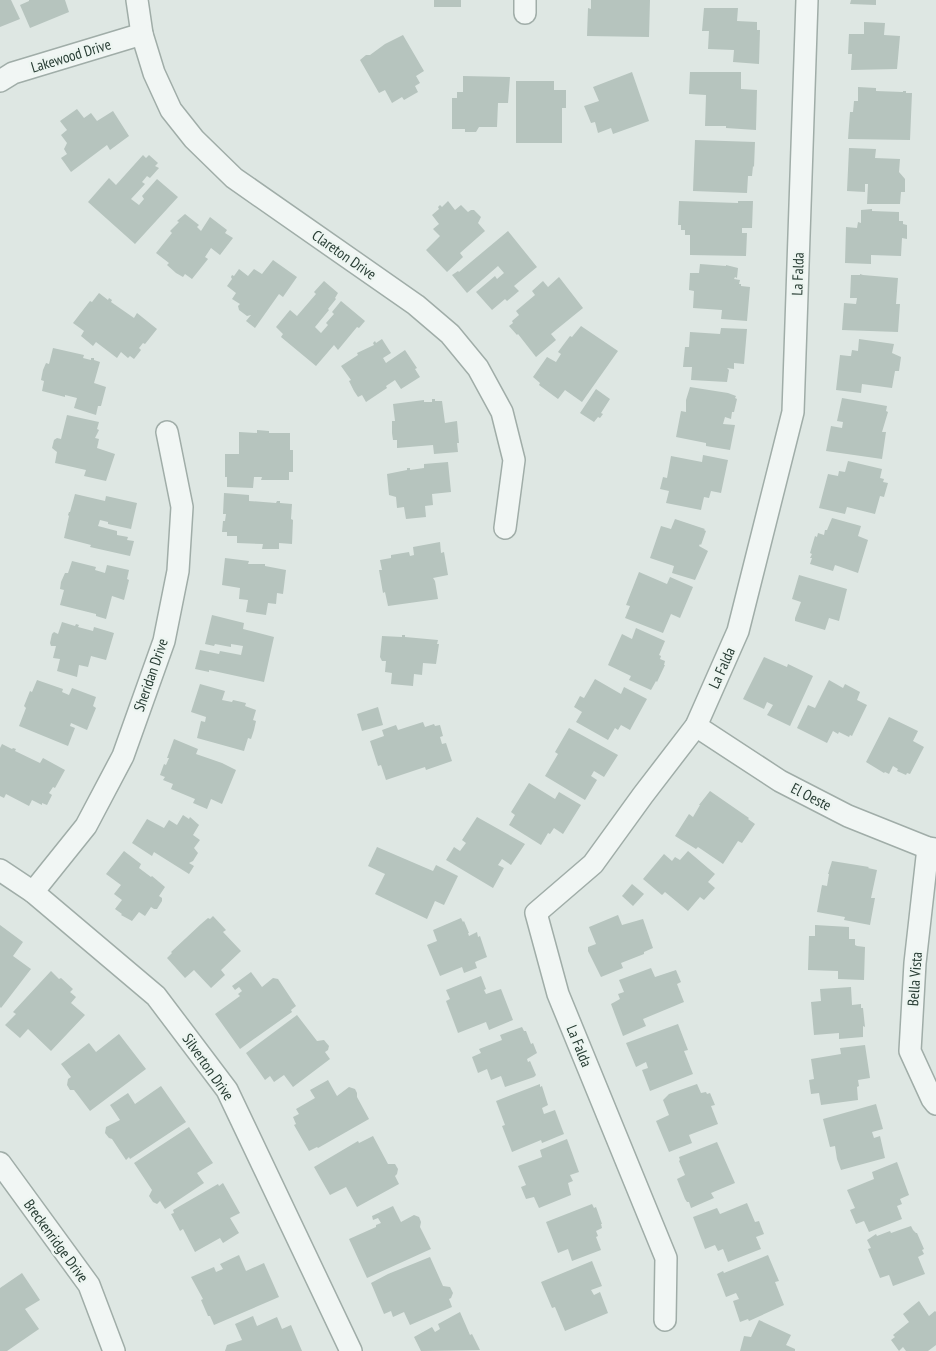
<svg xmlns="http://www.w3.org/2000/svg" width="936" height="1351" font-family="'PT Sans Narrow',sans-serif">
<rect width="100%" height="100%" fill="#dee7e3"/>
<g fill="#b6c4be">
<polygon points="0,0 11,0 20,19 0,27"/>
<polygon points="29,0 65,0 69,12 30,28 20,5 29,1"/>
<rect x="434" y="0" width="27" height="7"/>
<polygon points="591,0 650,0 649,37 587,36 588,8 591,9"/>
<polygon points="851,0 876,0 876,5 850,4"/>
<polygon points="704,8 738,8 737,21 757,22 757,30 760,30 759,64 733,62 734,50 708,49 709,31 702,31"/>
<polygon points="864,22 885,23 884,35 900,36 897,69 851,70 852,54 848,54 849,34 864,34"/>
<polygon points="403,35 424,71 416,76 420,83 415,86 418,92 404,100 402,97 392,103 385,90 379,93 360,60 366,55 370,55 385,44"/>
<polygon points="632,72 649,121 613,134 611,128 598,133 595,122 591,123 584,106 599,101 593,87"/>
<polygon points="690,72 741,72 741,89 757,90 756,130 726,128 726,126 705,126 706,95 689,94"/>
<polygon points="463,76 510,77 508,103 498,103 497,127 479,127 476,132 465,132 465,129 452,129 452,98 457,98 457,92 463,92"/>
<polygon points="516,81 554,81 554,90 566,90 566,108 562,108 562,143 516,143"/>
<polygon points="858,87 876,88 876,91 903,92 903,91 906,91 906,93 912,93 910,140 848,139 850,112 853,112 854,101 858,101"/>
<polygon points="77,109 84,118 91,113 97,121 113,111 129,136 110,150 107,145 71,172 61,158 67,154 64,149 67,143 61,135 67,130 60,121"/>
<polygon points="695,140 755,142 754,167 753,166 752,176 748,176 747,193 693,191"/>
<polygon points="849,148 876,149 875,158 900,159 899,172 905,179 905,192 901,192 900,204 867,204 868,184 865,184 865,192 847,191"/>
<polygon points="143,155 146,158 149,155 158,163 155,166 159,168 150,178 147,176 142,182 145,184 131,199 139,205 144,199 142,196 157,179 178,197 135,244 88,202 109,178 116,185"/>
<polygon points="448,201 455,210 461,205 468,212 471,210 474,210 481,217 478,223 485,231 460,253 463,257 447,272 426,250 440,236 433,229 439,224 432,215 439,209 438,207 440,205 442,207"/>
<polygon points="679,201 738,203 738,201 753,201 752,228 742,228 742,233 747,233 746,256 690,255 690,235 685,235 685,230 681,230 681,225 678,225"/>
<polygon points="872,209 872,211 899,212 899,221 903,221 903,224 907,225 907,239 902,238 901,256 871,255 871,264 845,263 846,227 857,228 858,222 861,223 861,210"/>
<polygon points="185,214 199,225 197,227 201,231 210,217 227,230 225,233 233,238 220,255 211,248 205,257 208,259 192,279 185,274 183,277 176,273 167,265 169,263 156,253 172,233 170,231 179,222 177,221"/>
<polygon points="508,231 537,267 514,286 519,291 507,301 505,299 492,310 476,292 495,276 497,279 504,273 498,266 467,293 452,275 458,271 459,272"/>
<polygon points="273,260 297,277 283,297 279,294 255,328 246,321 251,315 247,316 239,310 238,306 240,304 232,299 236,293 227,286 232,279 231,277 232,275 234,276 239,269 248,276 254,269 262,274"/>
<polygon points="700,264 726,266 726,265 738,268 737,278 735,277 734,279 740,280 739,284 741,284 741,286 750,287 747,321 721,319 722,310 693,308 694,291 689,290 690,273 699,273"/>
<polygon points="860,274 863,275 898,278 896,304 900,304 898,332 842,330 844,303 856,304 857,298 850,298 851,275 860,275"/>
<polygon points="559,277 583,308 551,334 556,340 536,357 518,334 517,335 509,326 513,323 512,321 519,315 516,311 535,295 532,291 543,281 548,287"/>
<polygon points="324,281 338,293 335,298 336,299 328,309 329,310 315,327 321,333 328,325 326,323 334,314 332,312 341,301 365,321 359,328 357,327 338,350 334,345 316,366 281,337 283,334 276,327 290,310 297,316 316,294 314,292"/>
<polygon points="99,293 108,300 109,298 112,300 111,302 134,318 137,313 157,329 145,344 143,343 139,348 141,350 134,359 130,356 128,358 121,352 117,358 96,342 93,346 81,336 84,331 73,323 90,301 92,302"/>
<polygon points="581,326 618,351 582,402 565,390 558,399 539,385 540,383 533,377 547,357 556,362 561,354 558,352 570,336 572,337"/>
<polygon points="721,328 747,329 744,364 734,363 734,369 727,368 729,370 727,382 691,380 692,367 683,367 685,347 689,347 690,332 720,334"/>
<polygon points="382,339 391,353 383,358 386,363 405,350 417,368 415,369 420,377 401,389 395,380 386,386 387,388 366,402 362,395 358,397 354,391 349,381 351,380 341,366 358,355 357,353 374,345 373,343 375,341 376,343"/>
<polygon points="859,339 894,344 892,353 901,357 899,371 895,371 892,388 862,384 861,393 836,390 840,355 849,356 851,356 852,350 858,351"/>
<polygon points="53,348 84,355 83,358 91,360 91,358 94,358 94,360 100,362 94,383 106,387 101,406 98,406 96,415 74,408 77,398 65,395 65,397 42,391 44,381 41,380 43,370 46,363 49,364"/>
<polygon points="690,387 728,393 736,396 735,398 737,399 734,412 732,412 731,419 725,417 723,424 735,425 730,450 706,446 706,443 676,437 681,411 686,412 686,400"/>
<polygon points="596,389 610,399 601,413 603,414 600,418 598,417 594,422 580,413"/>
<polygon points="842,398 887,406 886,411 888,412 882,432 886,432 882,459 826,451 831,426 842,428 843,422 837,421"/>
<polygon points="432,399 435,399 435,401 442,401 445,423 457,421 459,443 457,443 458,452 434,454 433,445 397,448 397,440 393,440 392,433 392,421 395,421 393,404 424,400 424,402 432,402"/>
<polygon points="67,415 99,422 97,429 99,430 95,438 99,439 97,448 115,454 106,481 84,476 86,470 55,463 57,452 52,448 54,440 57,438 61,439"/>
<polygon points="257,430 269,431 269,433 290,433 290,450 293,450 293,472 289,472 289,480 261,480 262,477 254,477 253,488 227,487 227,477 225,477 225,454 239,454 239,432 257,433"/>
<polygon points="703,455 728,460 721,493 711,491 709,498 704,497 701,510 666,503 669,491 660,489 663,477 667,478 671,456 702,462"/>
<polygon points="848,461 882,469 880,478 884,479 883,482 888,483 884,497 880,496 875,514 847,507 845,514 819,508 828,474 838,476 839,471 845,472"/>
<polygon points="448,462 451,492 432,494 433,505 425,506 426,517 406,519 404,507 397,508 396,497 389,495 387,474 407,470 407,468 410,468 410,470 424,468 424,464"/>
<polygon points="224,493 249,495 249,501 276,503 277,501 280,501 280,503 292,504 291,519 293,520 292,544 279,543 279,549 262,549 263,544 237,543 237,536 227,536 227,532 222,532 223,521 225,521 226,514 223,514"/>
<polygon points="75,494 105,501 106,496 137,503 131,529 108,524 108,522 100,520 98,526 117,531 117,535 128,537 127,540 134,541 130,556 90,547 91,545 64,538 69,516 68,515 69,512 70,512"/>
<polygon points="832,518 861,526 858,536 868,540 858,573 835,565 833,571 810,564 812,558 810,558 812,554 810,553 815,536 817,537 818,533 824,535 825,530 827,530"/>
<polygon points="675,519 705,529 704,530 706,531 701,545 700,544 699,546 708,551 695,580 672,573 674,566 650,558 661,526 671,529"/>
<polygon points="440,542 441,553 444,552 448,575 433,578 435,581 438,599 388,606 385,592 383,593 379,570 382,570 380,560 391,558 391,555 409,552 410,556 414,555 413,547"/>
<polygon points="225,558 249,561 248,564 265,564 265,566 286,570 283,594 277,593 276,604 268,603 266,615 246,612 248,600 239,599 240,588 222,585"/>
<polygon points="72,561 96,567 95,570 105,573 107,565 129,570 127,579 129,580 124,600 112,596 106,619 96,616 96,614 60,605 64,590 60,589 61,582 65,573 68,573"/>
<polygon points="639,572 667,584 670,577 693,587 680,618 671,614 663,633 625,618 630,606 626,605"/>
<polygon points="799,575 847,589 839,621 829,618 825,630 795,621 795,618 801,602 792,599"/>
<polygon points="212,615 244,623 243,629 274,637 264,682 209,670 209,672 195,669 200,650 219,654 220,651 241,655 243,646 231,644 231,647 215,644 214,646 205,644"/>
<polygon points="62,622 75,626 76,624 79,625 78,627 93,631 94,627 114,633 106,660 91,656 88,667 79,665 77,677 57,671 60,659 53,658 56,646 51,646 50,643 52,634 54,632 58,634"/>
<polygon points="636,628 665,641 659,655 661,656 660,659 665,661 664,665 665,665 657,682 656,681 651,690 629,680 631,676 608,665 622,634 632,639"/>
<polygon points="402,635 405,635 405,637 438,640 437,644 439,644 436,664 423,663 422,675 414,674 413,686 391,684 392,673 385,672 386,661 382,661 380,657 382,636 402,637"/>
<polygon points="764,657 787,667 788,664 813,676 790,726 767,715 773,705 767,702 764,709 743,699"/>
<polygon points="595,679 621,694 624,687 647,699 630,730 621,725 618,730 615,728 608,740 576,722 582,712 574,707 580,696 584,698"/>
<polygon points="37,680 63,689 62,692 69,695 72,688 96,697 93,706 96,708 87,730 71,723 70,726 75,728 68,746 19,726 26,708 24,706 30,691 32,692"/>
<polygon points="829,680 843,688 845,684 860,692 857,700 867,705 852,736 850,735 849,737 839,732 838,734 833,731 827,743 797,728 808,705 815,708"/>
<polygon points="200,684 225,691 222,700 232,702 233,700 246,703 245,706 256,710 253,720 256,721 254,730 251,739 248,738 244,751 197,738 201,721 205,722 206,717 191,712"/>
<polygon points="378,707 383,725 362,731 357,714"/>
<polygon points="889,717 918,731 913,741 924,747 910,774 907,773 906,775 897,771 898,769 893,766 889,774 885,772 884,773 866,762"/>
<polygon points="423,722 425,727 434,724 435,726 440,725 443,736 440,737 442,744 446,743 452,761 426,770 425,767 386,780 381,765 378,766 370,741 384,736 382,730 396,725 398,730"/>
<polygon points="569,728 618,755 604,777 594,771 591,776 597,780 585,800 545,776 558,754 555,752"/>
<polygon points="174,739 198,749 196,754 222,763 236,770 222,804 211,799 207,809 193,803 195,799 171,789 173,784 163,780 165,777 160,775 164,764 166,765 169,758 167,758"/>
<polygon points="2,744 12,749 13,748 16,749 15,751 40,763 43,758 65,770 55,788 53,787 49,793 52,795 47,805 42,803 42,805 32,800 29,806 6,794 4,798 0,796 0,748"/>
<polygon points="529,783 555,799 559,792 581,805 563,834 554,828 550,834 548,833 541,845 509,825 515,815 511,812"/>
<polygon points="710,791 749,818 748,819 755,824 742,843 738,841 723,864 698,847 696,849 675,836 689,814 693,817 700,805 699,805"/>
<polygon points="183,815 189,819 190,817 199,825 193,835 200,840 194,848 198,853 193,861 189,863 194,866 189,874 154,852 152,856 132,843 147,819 164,828 169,820 177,825"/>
<polygon points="477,817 525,844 511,865 502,859 498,865 504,868 493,888 446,860 454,847 460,851 466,843 462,840"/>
<polygon points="377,847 433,871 436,865 458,876 444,905 435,901 427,919 375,894 385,874 368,866"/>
<polygon points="124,851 141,864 139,868 151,877 152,876 165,887 159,896 162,898 162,901 157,909 154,909 151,907 145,916 139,912 132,921 121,915 122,914 115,909 122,900 114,894 121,885 106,874"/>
<polygon points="688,851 715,874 708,882 715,888 704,900 700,897 688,911 665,892 662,895 643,879 664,854 672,861 675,857 680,860"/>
<polygon points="832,861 869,867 868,868 877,870 871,898 875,898 870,925 844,920 845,917 817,912 822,885 827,886 829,874 828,874"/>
<polygon points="632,884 644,894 633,906 622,896"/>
<polygon points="618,915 622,925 643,919 653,948 644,952 644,954 621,963 623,968 601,977 588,951 588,947 596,944 589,927"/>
<polygon points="213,916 226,930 223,932 241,951 221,970 225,975 211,988 194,970 185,978 167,958 172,953 171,952 201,924 208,918 210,919"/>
<polygon points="461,918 463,922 464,921 469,933 468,933 469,936 477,932 478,937 480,936 487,957 475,962 477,968 464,973 462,967 440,976 427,945 437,941 433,930"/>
<polygon points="0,925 23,942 13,956 31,969 1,1008 0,1007"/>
<polygon points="815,925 849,927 849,939 855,939 855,945 857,946 865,947 864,980 838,979 838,971 808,970 809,936 815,936"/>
<polygon points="651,968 655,977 676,970 681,982 677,984 684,1002 643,1019 646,1026 623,1036 611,1004 620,999 618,994 624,992 619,980"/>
<polygon points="51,971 59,979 61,978 73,989 70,992 76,997 71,1003 85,1015 51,1051 28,1029 20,1038 5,1025 16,1014 13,1012"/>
<polygon points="251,972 262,987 273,978 278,979 296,1006 291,1010 292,1012 240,1049 215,1014 240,996 238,994 242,991 239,987 235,990 232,986"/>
<polygon points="481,976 486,989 484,990 486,994 501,989 513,1020 489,1030 486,1022 458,1033 446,1001 450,999 446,990"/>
<polygon points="851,987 852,1005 861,1004 861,1008 863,1008 865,1027 863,1026 863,1037 839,1039 839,1033 814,1035 811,1002 821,1001 820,989"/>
<polygon points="297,1015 317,1041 324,1040 329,1046 328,1050 325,1052 330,1059 293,1087 284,1075 274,1082 270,1076 265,1080 246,1053"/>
<polygon points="678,1024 688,1050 684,1051 693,1074 650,1091 642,1070 648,1068 646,1062 636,1067 626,1043"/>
<polygon points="522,1027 524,1031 526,1031 531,1044 533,1043 537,1053 527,1059 528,1062 530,1061 536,1075 534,1077 505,1087 501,1076 491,1080 487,1069 478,1073 472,1057 481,1053 479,1049 502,1040 500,1035"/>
<polygon points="119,1034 146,1069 90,1111 74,1090 70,1090 67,1085 68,1079 71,1077 61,1064 89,1043 96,1052"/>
<polygon points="865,1045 870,1078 858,1080 859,1086 857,1087 858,1100 821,1105 819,1093 811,1094 809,1080 814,1079 811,1059 841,1054 840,1048"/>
<polygon points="328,1080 337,1096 349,1087 355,1089 357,1093 357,1097 369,1119 318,1148 317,1147 309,1151 294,1125 296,1124 293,1117 299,1114 296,1109 315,1098 310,1090"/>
<polygon points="540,1084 540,1087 542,1086 548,1105 542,1108 544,1114 555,1110 564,1134 542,1143 541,1140 512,1152 502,1126 505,1125 496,1101"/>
<polygon points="697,1084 701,1093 706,1092 707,1094 710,1093 715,1105 711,1106 718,1124 689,1135 692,1143 669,1152 656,1121 669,1115 663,1100 669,1094"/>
<polygon points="161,1086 186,1122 130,1159 129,1157 126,1160 112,1139 109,1138 105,1133 106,1127 120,1120 110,1105 128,1093 135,1104"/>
<polygon points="876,1104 883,1129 872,1132 874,1138 880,1136 885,1158 841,1170 837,1159 835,1146 830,1147 823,1119"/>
<polygon points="189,1127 213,1163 197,1173 204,1183 165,1209 160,1201 157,1204 153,1202 149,1196 152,1190 134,1163"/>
<polygon points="373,1136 388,1164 395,1164 398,1169 397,1174 395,1176 399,1184 357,1207 346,1187 330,1195 314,1167 358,1141 359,1143"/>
<polygon points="567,1139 579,1172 570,1175 573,1181 568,1183 571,1195 539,1208 534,1197 526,1199 521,1187 526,1185 518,1166 542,1157 540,1150"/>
<polygon points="717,1142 735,1183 711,1193 714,1198 691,1208 689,1202 687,1202 685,1199 677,1179 685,1175 679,1161 680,1160 679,1157"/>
<polygon points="897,1162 909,1195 900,1199 902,1204 897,1206 902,1219 869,1232 864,1221 856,1224 850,1210 855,1208 847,1190 874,1179 872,1172"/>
<polygon points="223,1183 240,1213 230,1218 239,1233 223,1243 220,1238 195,1252 183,1229 180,1231 171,1214 174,1213 173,1210 218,1184 219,1186"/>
<polygon points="747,1203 755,1222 759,1221 764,1234 756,1237 761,1249 728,1262 723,1249 718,1251 715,1245 705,1249 693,1217 717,1208 720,1214"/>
<polygon points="592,1204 594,1208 596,1207 602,1224 601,1224 602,1228 596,1231 598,1236 596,1237 601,1250 572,1261 568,1249 558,1253 546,1222"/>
<polygon points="393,1206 401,1222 414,1215 419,1217 421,1222 420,1227 431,1249 367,1278 349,1239 376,1227 376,1225 381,1223 378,1218 373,1220 372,1216"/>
<polygon points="911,1226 913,1230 916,1233 917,1233 924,1249 922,1250 924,1254 918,1257 925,1274 893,1286 889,1275 880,1278 868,1249 871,1248 867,1240 876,1234 877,1236 890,1231 891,1233"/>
<polygon points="239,1255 246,1271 264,1263 279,1297 214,1325 210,1316 208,1316 201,1300 203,1299 191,1277 214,1267 216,1272 223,1269 220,1264"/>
<polygon points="768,1255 779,1281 775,1282 784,1305 749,1321 748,1319 740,1322 733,1301 739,1299 736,1293 726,1297 717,1274 723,1271 724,1273"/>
<polygon points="430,1257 443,1286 450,1287 453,1293 451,1298 449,1299 452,1307 410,1325 404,1312 393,1317 391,1311 384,1314 371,1283 388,1274"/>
<polygon points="592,1261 602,1286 591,1290 594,1295 600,1292 608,1313 565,1331 555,1307 552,1308 541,1282"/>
<polygon points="22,1273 40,1300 25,1309 39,1329 7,1351 0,1351 0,1288"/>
<polygon points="919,1301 929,1316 935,1311 936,1312 936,1345 928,1351 906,1351 903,1347 899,1351 891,1340 895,1337 893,1335 909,1322 903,1314"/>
<polygon points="460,1312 470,1335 472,1334 480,1350 421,1351 414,1337 432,1327 435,1332 440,1329 438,1324"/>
<polygon points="253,1316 257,1326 277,1317 282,1329 291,1325 302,1351 225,1351 227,1345 242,1340 235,1324"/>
<polygon points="759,1320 791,1335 786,1345 795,1349 795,1351 740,1351 744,1336 751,1337"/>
</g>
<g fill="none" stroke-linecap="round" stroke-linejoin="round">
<defs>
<g id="street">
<polyline points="137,0 142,34 154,73 171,110 194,139 234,178 416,305 450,334 478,368 502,412 514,460 505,528"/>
<polyline points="525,0 525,13"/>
<polyline points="0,81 13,73 142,34"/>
<polyline points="696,726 780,781 848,816 928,848 936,849"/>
<polyline points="928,848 915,963 910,1051 932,1099 936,1104"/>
<polyline points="0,870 33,892 156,996 227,1090 351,1351"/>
<polyline points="33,892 86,826 123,756 164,641 178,571 182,507 167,432"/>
<polyline points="0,1163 89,1285 114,1351"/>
<polyline points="665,1320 666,1258 558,994 536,913 593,864 643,795 696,726 738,631 793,412 807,0"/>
</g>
</defs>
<use href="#street" stroke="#a0ada8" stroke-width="24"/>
<use href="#street" stroke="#f1f6f4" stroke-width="21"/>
</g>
<g text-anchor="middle" stroke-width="5" stroke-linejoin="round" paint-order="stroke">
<g font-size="15" fill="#283d34" stroke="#edf5f1">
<text transform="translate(71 56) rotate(-17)" y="5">Lakewood Drive</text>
<text transform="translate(344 255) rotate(35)" y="5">Clareton Drive</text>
<text transform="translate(798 274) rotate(-88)" y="5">La Falda</text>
<text transform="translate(722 668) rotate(-66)" y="5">La Falda</text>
<text transform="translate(151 675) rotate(-71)" y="5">Sheridan Drive</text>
<text transform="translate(811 797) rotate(27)" y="5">El Oeste</text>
<text transform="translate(915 979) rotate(-86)" y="5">Bella Vista</text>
<text transform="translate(579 1046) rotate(68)" y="5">La Falda</text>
<text transform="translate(208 1067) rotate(55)" y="5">Silverton Drive</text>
<text transform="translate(56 1241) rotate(54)" y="5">Breckenridge Drive</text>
</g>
</g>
</svg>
